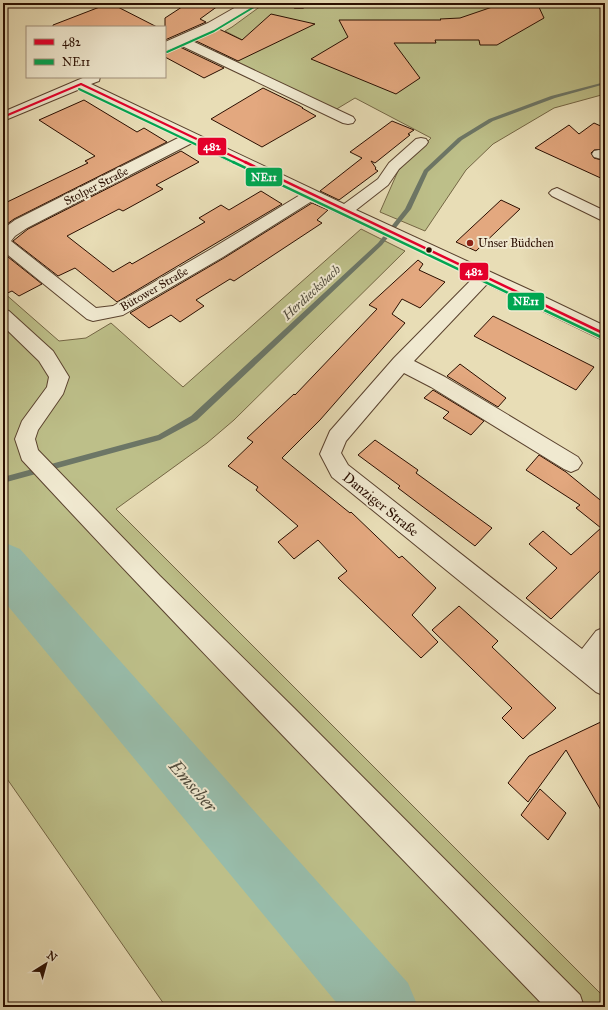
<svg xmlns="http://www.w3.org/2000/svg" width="608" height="1010" font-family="'IM FELL Great Primer',serif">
<rect width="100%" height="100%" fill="#e8ddb6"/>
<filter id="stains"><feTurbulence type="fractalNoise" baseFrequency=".005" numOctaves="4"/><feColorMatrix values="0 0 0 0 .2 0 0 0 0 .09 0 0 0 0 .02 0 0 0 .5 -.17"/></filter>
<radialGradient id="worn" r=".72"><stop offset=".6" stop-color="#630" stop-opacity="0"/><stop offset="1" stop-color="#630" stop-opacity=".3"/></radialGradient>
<g fill="#bdbf89" stroke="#746644">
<polygon points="265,3 605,3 605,94 554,108 493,144 466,170 425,231 380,212 398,171 431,138 355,98 335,110 212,53 236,46 256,47 225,31 232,27"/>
<polygon points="361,229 405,251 234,420 207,443 116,509 605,998 605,1007 166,1007 3,773 3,292 59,341 86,338 111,323 183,387"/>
</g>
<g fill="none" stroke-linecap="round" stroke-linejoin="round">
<polygon fill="#6c7666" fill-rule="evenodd" points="605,82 605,84 555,98 493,121 462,140 428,172 411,209 382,245 197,420 160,440 3,483 3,477 158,435 191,416 378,243 405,209 424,170 458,138 489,119 551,96"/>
<polygon fill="#98bcaa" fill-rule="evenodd" points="3,542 20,549 408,983 418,1007 340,1007 3,600"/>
</g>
<g fill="#e3a87f" stroke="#2a0e00">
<polygon points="110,3 157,27 53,27 53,25"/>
<polygon points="188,3 222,3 200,19 206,22 165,40 165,18"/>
<polygon points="504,3 537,3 544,18 497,45 480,45 479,40 435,40 436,43 394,43 420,78 396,94 311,59 348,37 339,20 441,20 440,19 460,18"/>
<polygon points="271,14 315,24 238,61 194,40 219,29 242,40"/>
<polygon points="180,47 224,68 204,78 165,57 165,52"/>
<polygon points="263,88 300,106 303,108 302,108 316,116 262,147 211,119"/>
<polygon points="84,100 137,132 144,128 167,142 14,219 3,227 3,204 88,163 85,161 95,156 39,120"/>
<polygon points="392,121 414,130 408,134 410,135 375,163 371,161 376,168 375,169 378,171 339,200 320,191 362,158 350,152"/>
<polygon points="594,123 605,128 605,149 594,150 591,153 594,158 605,161 605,180 535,148 569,125 579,134"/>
<polygon points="181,151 199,162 156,185 163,189 123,211 119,209 67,236 113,272 130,262 132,264 205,222 199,218 221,205 229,210 261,191 282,204 117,302 75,268 58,276 13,241 28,229"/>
<polygon points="501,200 520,209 476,251 456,242"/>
<polygon points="312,203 328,210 317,220 322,223 234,281 230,279 196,300 204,306 180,322 171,315 149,328 130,313 224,258"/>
<polygon points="3,253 42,284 19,296 12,291 3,295"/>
<polygon points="418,260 423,264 419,270 445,282 420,308 402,299 392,314 405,323 320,420 282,458 350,513 351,512 399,558 402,556 436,588 412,615 438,642 421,658 338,578 347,571 318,540 294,559 278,542 298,526 256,490 258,487 228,466 253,442 247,438 294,394 295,395 377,309 369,305"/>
<polygon points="493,316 507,323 594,367 576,390 474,336"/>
<polygon points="460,364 506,398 498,407 447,376"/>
<polygon points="433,390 484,421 471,435 443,418 449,412 424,398"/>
<polygon points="375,440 418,470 416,473 492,528 475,546 398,488 400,486 358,455"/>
<polygon points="539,455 566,472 605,504 605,566 551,619 526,598 557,568 529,544 543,531 571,555 601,528 576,508 580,505 526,470"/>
<polygon points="459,606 498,641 492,647 556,708 523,739 502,718 512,708 432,630"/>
<polygon points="605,720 605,817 566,750 528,802 508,783 529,756"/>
<polygon points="540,789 566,813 548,840 521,815"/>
</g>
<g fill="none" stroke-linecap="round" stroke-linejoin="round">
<defs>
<g id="minor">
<polygon points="243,3 257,3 216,29 190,40 353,117 355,120 353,123 348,124 343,123 180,45 165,51 165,42 208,23"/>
<polygon points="295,3 307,3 303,8 295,8 293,6"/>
<path d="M 85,77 L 100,77 L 99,81 L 91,84 L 344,204 L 378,179 L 389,163 L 416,139 L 421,138 L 426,139 L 428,142 L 426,145 L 399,169 L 388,185 L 356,210 L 532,291 L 605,326 L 605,341 L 487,284 L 414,361 L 445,377 L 578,457 L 582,463 L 578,469 L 571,472 L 564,469 L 431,387 L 404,373 L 346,441 L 341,453 L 348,465 L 582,649 L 596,631 L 605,627 L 605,659 L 601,664 L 605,667 L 605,696 L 596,692 L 332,477 L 320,454 L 330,431 L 394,358 L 474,277 L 312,201 L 223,257 L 123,315 L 93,321 L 87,319 L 3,251 L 3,229 L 15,220 L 180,137 L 80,89 L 3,121 L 3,112 ZM 192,143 L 300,195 L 211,249 L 113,306 L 96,308 L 11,241 L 15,236 L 27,228 Z"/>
<polygon points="599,150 605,151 605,160 594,157 592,154 594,151"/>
<polygon points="557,188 605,211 605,222 552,196 549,193 552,190"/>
<path d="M 3,309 L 9,311 L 53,351 L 69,377 L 63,394 L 38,430 L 35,439 L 38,450 L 160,576 L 294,708 L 580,995 L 584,1007 L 545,1007 C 370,825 193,645 22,460 L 15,439 L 22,421 L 47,387 L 49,377 L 39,361 L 3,326 Z"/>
</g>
</defs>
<use href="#minor" stroke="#5a422e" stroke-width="2"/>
<use href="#minor" fill="#f0e9d0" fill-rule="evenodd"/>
<defs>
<g id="bus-1-far1">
<polyline points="81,84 247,163"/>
<polyline points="3,117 81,84"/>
</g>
<polyline id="bus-1" points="245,162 605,334"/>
<g id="bus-2-far1">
<polyline points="167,52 214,31 254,7"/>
<polyline points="79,89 235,163"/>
</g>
<polyline id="bus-2" points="233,162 603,338"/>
</defs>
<use href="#bus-1-far1" stroke="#f0e9d0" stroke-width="4"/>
<use href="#bus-1" stroke="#f0e9d0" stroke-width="5"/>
<use href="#bus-2-far1" stroke="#f0e9d0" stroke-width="4"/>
<use href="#bus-2" stroke="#f0e9d0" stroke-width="5"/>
<use href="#bus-1-far1" stroke="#e4002b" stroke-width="2"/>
<use href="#bus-1" stroke="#e4002b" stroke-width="2.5"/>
<use href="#bus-2-far1" stroke="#00a651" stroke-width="2"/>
<use href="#bus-2" stroke="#00a651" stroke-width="2.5"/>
</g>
<circle fill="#8f2418" stroke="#f0e9d0" stroke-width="1.5" cx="470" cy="243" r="4"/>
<circle fill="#2a0e00" stroke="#f0e9d0" stroke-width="1.5" cx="429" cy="250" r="3.5"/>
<g text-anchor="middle" stroke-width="4" stroke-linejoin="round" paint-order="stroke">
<g font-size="12" fill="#2a0e00" stroke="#f0e9d0">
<text transform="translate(96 186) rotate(-27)" y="4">Stolper Straße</text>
<text transform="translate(154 289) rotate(-30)" y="4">Bütower Straße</text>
</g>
<g font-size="12" fill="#2a0e00" stroke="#f0e9d0" text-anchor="start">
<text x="478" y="247">Unser Büdchen</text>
</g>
<g font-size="13" font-style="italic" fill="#504b3c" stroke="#f0e9d0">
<text transform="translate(311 292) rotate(-43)" y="5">Herdiecksbach</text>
</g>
<g font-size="14" fill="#2a0e00" stroke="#f0e9d0">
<text transform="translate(381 504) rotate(39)" y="5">Danziger Straße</text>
</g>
<g font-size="18" font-style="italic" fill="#504b3c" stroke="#f0e9d0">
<text transform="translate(193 786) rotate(49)" y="6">Emscher</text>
</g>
</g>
<g stroke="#f0e9d0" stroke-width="1.5">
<rect x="197" y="137" width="30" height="19" rx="4" fill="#e4002b"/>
<rect x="245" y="167" width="38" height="20" rx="4" fill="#00a651"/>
<rect x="459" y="262" width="30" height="19" rx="4" fill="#e4002b"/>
<rect x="507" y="292" width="38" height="19" rx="4" fill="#00a651"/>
</g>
<g font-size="11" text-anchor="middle" font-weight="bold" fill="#fff">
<text x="212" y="150">482</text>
<text x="264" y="181">NE11</text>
<text x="474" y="275">482</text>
<text x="526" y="305">NE11</text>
</g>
<rect width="608" height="1010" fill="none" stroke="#e8ddb6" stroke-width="16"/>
<rect x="4" y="4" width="600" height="1002" fill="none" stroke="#2a0e00" stroke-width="2"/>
<rect x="8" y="8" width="592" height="994" fill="none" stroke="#2a0e00"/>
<rect x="26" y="26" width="140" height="52" fill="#f0e9d0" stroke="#a1917d"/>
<rect x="34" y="39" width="20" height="6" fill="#e4002b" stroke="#a1917d"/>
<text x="62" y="46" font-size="12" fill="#2a0e00">482</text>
<rect x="34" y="59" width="20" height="6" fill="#00a651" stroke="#a1917d"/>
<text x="62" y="66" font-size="12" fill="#2a0e00">NE11</text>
<g transform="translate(46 964) rotate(37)" stroke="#f0e9d0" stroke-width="3" paint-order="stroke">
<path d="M0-3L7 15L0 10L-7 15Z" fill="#2a0e00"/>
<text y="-6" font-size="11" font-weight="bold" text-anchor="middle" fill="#2a0e00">N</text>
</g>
<rect width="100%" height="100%" filter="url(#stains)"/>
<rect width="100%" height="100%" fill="url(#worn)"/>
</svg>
